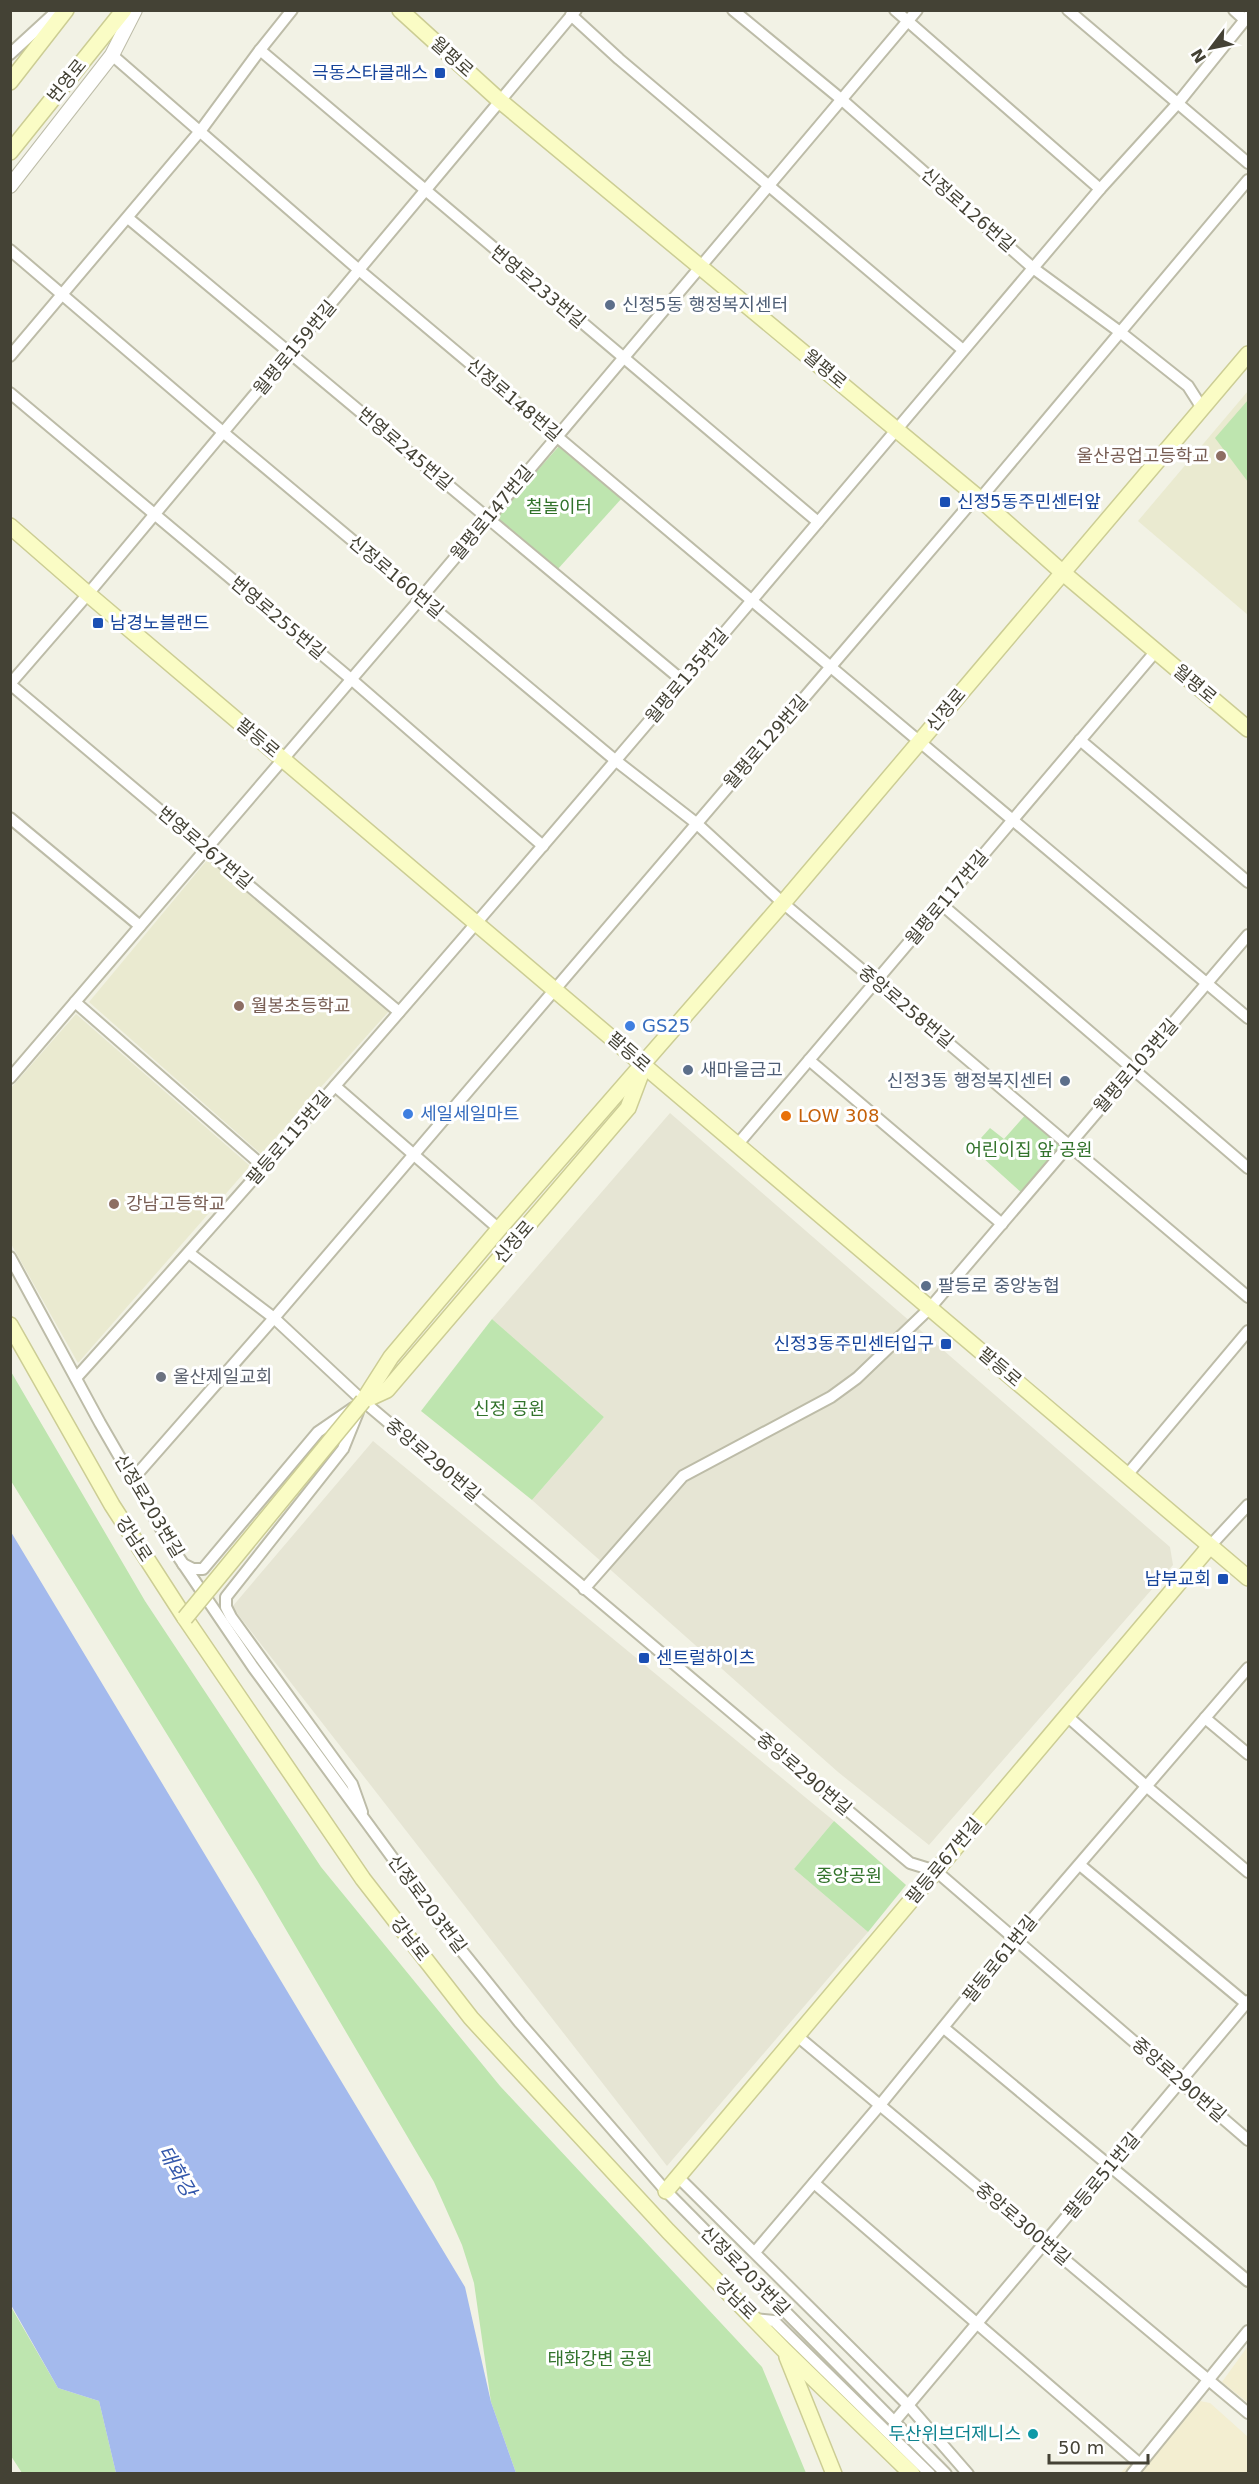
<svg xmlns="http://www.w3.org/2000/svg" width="1259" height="2484" font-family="'DejaVu Sans','Noto Sans KR',sans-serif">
<rect width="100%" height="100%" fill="#f2f2e5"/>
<g fill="#e6e5d4">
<polygon points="670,1113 1170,1547 1173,1565 929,1845 838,1772 532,1500 604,1417 492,1319"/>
<polygon points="373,1441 834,1821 794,1869 868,1932 667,2166 232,1607"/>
</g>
<g fill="#f3eed1">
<polygon points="1248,2346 1248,2403 1222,2382"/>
<polygon points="1200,2401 1210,2403 1248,2437 1248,2473 1119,2474"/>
</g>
<g fill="#eaead0">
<polygon points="1248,391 1248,615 1138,521"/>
<polygon points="208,859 390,1010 261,1154 89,1002"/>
<polygon points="76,1014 250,1166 78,1363 10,1242 11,1088"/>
</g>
<g fill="#bee5af">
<polygon points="1248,400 1248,482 1215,438"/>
<polygon points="560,445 622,498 557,570 495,518"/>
<polygon points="1027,1113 1065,1145 1024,1195 972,1148 990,1128 1004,1139"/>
<polygon points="492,1319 604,1417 532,1500 421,1411"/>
<polygon points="10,1370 145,1601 321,1867 500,2086 762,2367 806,2473 516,2473 491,2402 474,2283 462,2245 434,2182 258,1882 11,1481"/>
<polygon points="834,1821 906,1885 868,1932 794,1869"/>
<polygon points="10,2305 58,2388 99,2401 116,2473 22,2473 11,2456"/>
</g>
<polygon fill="#a4baed" points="11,1532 465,2287 491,2402 516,2473 116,2473 99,2401 58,2388 11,2305"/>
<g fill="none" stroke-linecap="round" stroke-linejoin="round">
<defs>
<g id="minor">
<polyline points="733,10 841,99 1033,268 1120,332 1188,386 1202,408"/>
<polyline points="895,10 1100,189"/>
<polyline points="1068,10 1248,163"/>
<polyline points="1234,10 1245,20"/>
<polyline points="571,15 619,59 963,350"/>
<polyline points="260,50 818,522"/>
<polyline points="10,54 58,10"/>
<polyline points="112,55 359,270 1248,1018"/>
<polyline points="128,218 683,681"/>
<polyline points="10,250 224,433 615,760 696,823 783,903 1248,1297"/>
<polyline points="10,356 201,130 260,50 292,10"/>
<polyline points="10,393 351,679 543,846"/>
<polyline points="10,684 88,594 576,10"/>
<polyline points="10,684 399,1012"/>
<polyline points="1080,740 1248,882"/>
<polyline points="10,818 140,926"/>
<polyline points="941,904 1248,1168"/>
<polyline points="75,1002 264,1167"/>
<polyline points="809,1060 1002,1224"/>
<polyline points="10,1078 421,598 917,10"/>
<polyline points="335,1086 499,1229"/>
<polyline points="737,1145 1156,651"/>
<polyline points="189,1253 274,1318 363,1401 910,1863 936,1871 1248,2140"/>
<polyline points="10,1257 100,1423 171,1546 253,1667 449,1935 520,2023 666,2191 946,2474"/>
<path d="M 76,1378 C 426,990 762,588 1100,189 L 1178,103 L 1248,16"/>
<polyline points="358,1412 343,1449 226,1597 226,1607 231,1617 352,1784 362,1812"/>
<polyline points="1127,1475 1248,1331"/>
<polyline points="132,1480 274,1318 969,505 980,499 1248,180"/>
<polyline points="1210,1546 1248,1505"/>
<polyline points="183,1564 193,1569 203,1569 318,1432 353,1408"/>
<polyline points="584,1589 683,1476 831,1397 857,1378 930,1308 1248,935"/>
<polyline points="1067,1716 1146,1786 1248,1872"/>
<polyline points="1205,1718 1248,1754"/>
<polyline points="1080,1865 1248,2005"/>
<polyline points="944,2028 1248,2281"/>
<polyline points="796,2035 1248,2413"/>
<polyline points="677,2176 908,2405 968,2474"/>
<polyline points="814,2183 1140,2464"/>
<polyline points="755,2252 880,2105 1015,1939 1248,1668"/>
<polyline points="755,2319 774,2321 930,2474"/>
<polyline points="894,2422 1248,2001"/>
<polyline points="1132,2474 1248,2331"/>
</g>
<polyline id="tertiary" points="10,186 112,55 135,10"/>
<g id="secondary">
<polyline points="400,10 499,100 980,499 1062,572 1248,729"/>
<polyline points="10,82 66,10"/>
<polyline points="10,152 124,10"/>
<polyline points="10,526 88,594 1248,1578"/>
<polyline points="10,1325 112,1505 185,1618 363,1879 471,2018 668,2231 785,2351 912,2474"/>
<polyline points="363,1401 391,1357 499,1229 783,903 1248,354"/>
<polyline points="363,1401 387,1390 628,1108 642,1071"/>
<polyline points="666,2191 1210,1546"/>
<polyline points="787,2357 834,2474"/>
</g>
</defs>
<use href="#minor" stroke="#bdbca8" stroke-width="14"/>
<use href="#tertiary" stroke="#bdbca8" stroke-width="16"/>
<use href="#secondary" stroke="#cccd94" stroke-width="18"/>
<use href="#minor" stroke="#fff" stroke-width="10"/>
<use href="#tertiary" stroke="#fff" stroke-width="14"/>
<use href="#secondary" stroke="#fafcc5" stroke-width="15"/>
<defs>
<polyline id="secondary-bridge" points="185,1618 363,1401"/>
</defs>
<use href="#secondary-bridge" stroke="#cccd94" stroke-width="18" stroke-linecap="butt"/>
<use href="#secondary-bridge" stroke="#fafcc5" stroke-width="15"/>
</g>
<g fill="#1a4fb4" stroke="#fff" stroke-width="2">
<rect x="434" y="67" width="12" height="12" rx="3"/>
<rect x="939" y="496" width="12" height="12" rx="3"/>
<rect x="92" y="617" width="12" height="12" rx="3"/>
<rect x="940" y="1338" width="12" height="12" rx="3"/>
<rect x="1217" y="1573" width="12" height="12" rx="3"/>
<rect x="638" y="1652" width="12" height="12" rx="3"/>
</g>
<g fill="#5c6f8a" stroke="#fff" stroke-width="2">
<circle cx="610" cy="305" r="6"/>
<circle cx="688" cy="1070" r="6"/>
<circle cx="1065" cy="1081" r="6"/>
<circle cx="926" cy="1286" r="6"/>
</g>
<g fill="#8d6e63" stroke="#fff" stroke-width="2">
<circle cx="1221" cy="456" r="6"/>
<circle cx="239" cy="1006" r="6"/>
<circle cx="114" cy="1204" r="6"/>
</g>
<g fill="#3f7fe0" stroke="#fff" stroke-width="2">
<circle cx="630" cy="1026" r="6"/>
<circle cx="408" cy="1114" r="6"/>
</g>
<circle fill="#e8710a" stroke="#fff" stroke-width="2" cx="786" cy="1116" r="6"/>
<circle fill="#6b7280" stroke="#fff" stroke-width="2" cx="161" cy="1377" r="6"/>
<circle fill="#0f9aa8" stroke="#fff" stroke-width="2" cx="1033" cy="2434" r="6"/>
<g text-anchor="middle" stroke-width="6" stroke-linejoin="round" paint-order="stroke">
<g font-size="18" fill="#444235" stroke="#fff">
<text transform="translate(452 57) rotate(42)" y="6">월평로</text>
<text transform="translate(67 81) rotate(-51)" y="6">번영로</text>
<text transform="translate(968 210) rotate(41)" y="6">신정로126번길</text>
<text transform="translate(538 287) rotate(40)" y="6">번영로233번길</text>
<text transform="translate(295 348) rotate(-50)" y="6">월평로159번길</text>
<text transform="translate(825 369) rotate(40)" y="6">월평로</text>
<text transform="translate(514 400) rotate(40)" y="6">신정로148번길</text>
<text transform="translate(405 449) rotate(40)" y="6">번영로245번길</text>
<text transform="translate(492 513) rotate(-50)" y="6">월평로147번길</text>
<text transform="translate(396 577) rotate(40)" y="6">신정로160번길</text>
<text transform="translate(278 618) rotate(40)" y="6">번영로255번길</text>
<text transform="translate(687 676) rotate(-50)" y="6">월평로135번길</text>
<text transform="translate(1195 684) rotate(40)" y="6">월평로</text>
<text transform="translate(946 710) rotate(-50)" y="6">신정로</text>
<text transform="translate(258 738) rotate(40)" y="6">팔등로</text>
<text transform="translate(766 742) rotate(-49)" y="6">월평로129번길</text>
<text transform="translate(205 848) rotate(40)" y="6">번영로267번길</text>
<text transform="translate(947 898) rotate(-50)" y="6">월평로117번길</text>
<text transform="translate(906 1007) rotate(40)" y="6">중앙로258번길</text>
<text transform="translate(629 1052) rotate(41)" y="6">팔등로</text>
<text transform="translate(1136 1066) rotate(-49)" y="6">월평로103번길</text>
<text transform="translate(289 1138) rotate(-49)" y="6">팔등로115번길</text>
<text transform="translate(514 1242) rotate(-49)" y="6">신정로</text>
<text transform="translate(1000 1367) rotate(40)" y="6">팔등로</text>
<text transform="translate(433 1460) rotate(40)" y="6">중앙로290번길</text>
<text transform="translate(149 1506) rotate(59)" y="6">신정로203번길</text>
<text transform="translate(134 1539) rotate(57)" y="6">강남로</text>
<text transform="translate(804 1774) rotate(40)" y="6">중앙로290번길</text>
<text transform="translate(944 1861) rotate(-50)" y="6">팔등로67번길</text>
<text transform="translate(427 1904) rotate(53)" y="6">신정로203번길</text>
<text transform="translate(410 1939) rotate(52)" y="6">강남로</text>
<text transform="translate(1000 1959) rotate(-51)" y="6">팔등로61번길</text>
<text transform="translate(1179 2080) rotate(41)" y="6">중앙로290번길</text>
<text transform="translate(1102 2176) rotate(-50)" y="6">팔등로51번길</text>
<text transform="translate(1023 2224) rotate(40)" y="6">중앙로300번길</text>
<text transform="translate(745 2271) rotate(45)" y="6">신정로203번길</text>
<text transform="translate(736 2299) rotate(45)" y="6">강남로</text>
</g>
<g font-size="18" fill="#164399" stroke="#fff" text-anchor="end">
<text x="428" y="79">극동스타클래스</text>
<text x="957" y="508" text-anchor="start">신정5동주민센터앞</text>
<text x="110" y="629" text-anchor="start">남경노블랜드</text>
<text x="934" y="1350">신정3동주민센터입구</text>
<text x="1211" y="1585">남부교회</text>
<text x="656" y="1664" text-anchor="start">센트럴하이츠</text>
</g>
<g font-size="18" fill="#4e5e75" stroke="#fff" text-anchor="start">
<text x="622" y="311">신정5동 행정복지센터</text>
<text x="700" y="1076">새마을금고</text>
<text x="1053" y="1087" text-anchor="end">신정3동 행정복지센터</text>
<text x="938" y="1292">팔등로 중앙농협</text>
</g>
<g font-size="18" fill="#785e54" stroke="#fff" text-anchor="start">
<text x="1209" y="462" text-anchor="end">울산공업고등학교</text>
<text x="251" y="1012">월봉초등학교</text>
<text x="126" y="1210">강남고등학교</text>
</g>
<g font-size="18" fill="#32732b" stroke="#fff">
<text x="559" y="513">철놀이터</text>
<text x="1029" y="1156">어린이집 앞 공원</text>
<text x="509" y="1415">신정 공원</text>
<text x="849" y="1882">중앙공원</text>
<text x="600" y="2365">태화강변 공원</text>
</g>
<g font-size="18" fill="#366cbe" stroke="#fff" text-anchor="start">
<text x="642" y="1032">GS25</text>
<text x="420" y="1120">세일세일마트</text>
</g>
<g font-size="18" fill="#c56008" stroke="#fff" text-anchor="start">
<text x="798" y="1122">LOW 308</text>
</g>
<g font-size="18" fill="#5b616d" stroke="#fff" text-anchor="start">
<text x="173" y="1383">울산제일교회</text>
</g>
<g font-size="18" fill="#0d838f" stroke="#fff" text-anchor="end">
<text x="1021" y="2440">두산위브더제니스</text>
</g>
<g font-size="20" font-style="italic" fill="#3357ab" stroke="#fff">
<text transform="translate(177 2171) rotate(60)" y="7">태화강</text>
</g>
</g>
<rect width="1259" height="2484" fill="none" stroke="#444235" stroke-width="24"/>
<g transform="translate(1211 48) rotate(238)" stroke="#ffffff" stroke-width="4.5" paint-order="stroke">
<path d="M0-4.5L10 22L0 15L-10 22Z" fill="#444235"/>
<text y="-9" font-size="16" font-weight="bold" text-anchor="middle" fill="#444235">N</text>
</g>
<path d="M1049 2454v9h99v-9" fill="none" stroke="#444235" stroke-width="3"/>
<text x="1058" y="2454" font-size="18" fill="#444235" stroke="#ffffff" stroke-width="4.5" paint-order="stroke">50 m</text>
</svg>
